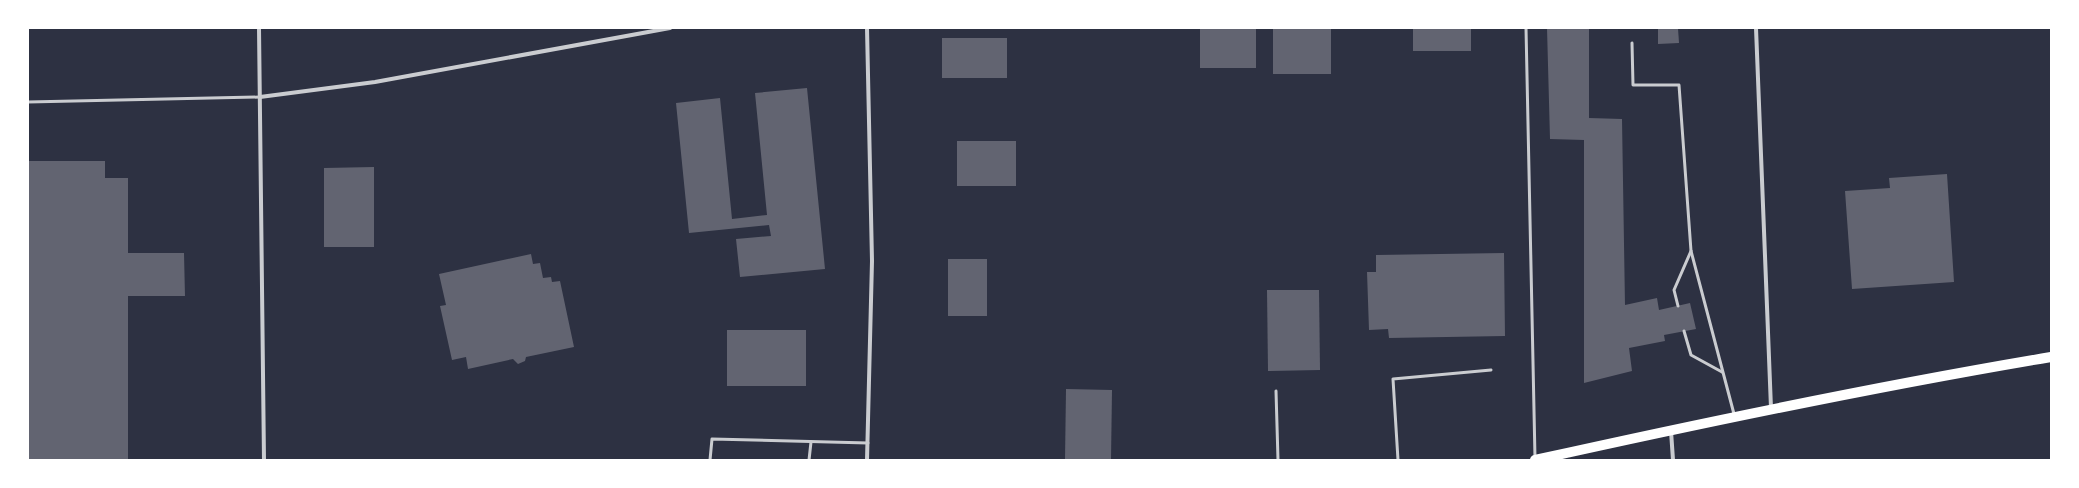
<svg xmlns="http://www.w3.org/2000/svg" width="2079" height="488" font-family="Jost,sans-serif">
<rect width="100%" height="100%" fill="#2d3142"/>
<g fill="#626471">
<rect x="1200" y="28" width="56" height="40"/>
<rect x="1273" y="28" width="58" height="46"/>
<rect x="1413" y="28" width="58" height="23"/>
<polygon points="1547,28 1589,28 1589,118 1622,119 1625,305 1657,298 1659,310 1690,303 1696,329 1664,335 1665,341 1629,348 1632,371 1584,383 1584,140 1550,139"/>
<polygon points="1658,28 1678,28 1679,43 1658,44"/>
<rect x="942" y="38" width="65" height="40"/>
<polygon points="807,88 825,269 740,277 736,239 771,236 769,225 689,233 676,103 720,98 732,219 767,215 755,93"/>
<rect x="957" y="141" width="59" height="45"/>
<polygon points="28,161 105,161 105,178 128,178 128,253 184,253 185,296 128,296 128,460 28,460"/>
<polygon points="374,167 374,247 324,247 324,168"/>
<polygon points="1947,174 1954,282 1852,289 1845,191 1890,188 1889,178"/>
<polygon points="1504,253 1505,336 1389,338 1388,329 1369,330 1367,272 1376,272 1376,255"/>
<polygon points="531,254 533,264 540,263 543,278 551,277 552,282 560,281 574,347 526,357 525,361 518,364 513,359 468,369 466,357 452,360 440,306 446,305 439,274"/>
<rect x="948" y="259" width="39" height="57"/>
<polygon points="1267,290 1319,290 1320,370 1268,371"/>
<rect x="727" y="330" width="79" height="56"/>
<polygon points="1066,389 1112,390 1111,460 1065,460"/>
</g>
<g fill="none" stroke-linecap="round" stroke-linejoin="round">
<g stroke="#caccd0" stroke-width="3">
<polyline points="1526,28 1535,458"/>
<polyline points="1632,43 1633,85 1679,85 1691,251 1734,414"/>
<polyline points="28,102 260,97"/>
<polyline points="1678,306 1674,290 1691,251"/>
<polyline points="1684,331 1691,355 1722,372"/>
<polyline points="1276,391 1278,460"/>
<polyline points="710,460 712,439 868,443"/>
<polyline points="809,460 811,442"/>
<polyline points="1398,460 1393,379 1491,370"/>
</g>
<g stroke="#caccd0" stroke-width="4">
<polyline points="259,28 264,460"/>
<polyline points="1756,28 1771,408"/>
<polyline points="260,97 375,82 670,28"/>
<polyline points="1671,431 1673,460"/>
<polyline points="867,460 872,261 867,28"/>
</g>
<path stroke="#fff" stroke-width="10" d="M 1535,460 C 1706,422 1878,386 2051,357"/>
</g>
<rect width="2079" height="488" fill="none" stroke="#ffffff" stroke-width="58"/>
</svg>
